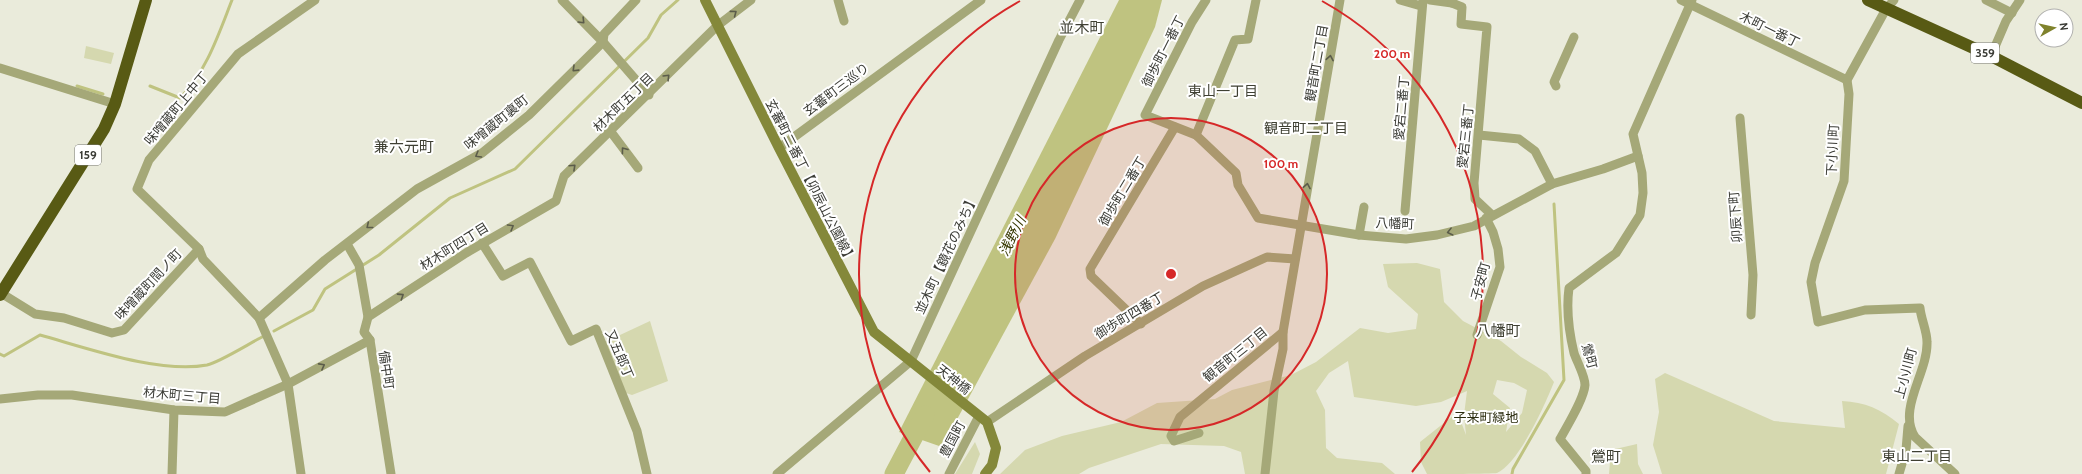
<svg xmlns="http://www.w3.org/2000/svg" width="2082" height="474" font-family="Cabin,'Noto Sans JP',sans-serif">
<rect width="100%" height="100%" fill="#eaebdb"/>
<g fill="#d5d8af" fill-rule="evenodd">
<polygon points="86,46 114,53 111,64 84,58"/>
<path d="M 1417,263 L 1440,269 L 1444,302 L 1463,321 L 1501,341 L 1521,357 L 1547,373 L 1554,382 C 1545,405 1519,463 1497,473 C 1490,474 1438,474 1427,474 L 1421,462 L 1420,442 L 1454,415 L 1460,419 L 1466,435 L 1464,415 L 1467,391 L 1441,402 L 1416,406 L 1354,397 L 1348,361 L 1329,373 L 1316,391 L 1325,410 L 1326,448 L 1337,458 L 1382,463 L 1395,474 L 1245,474 L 1241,452 L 1224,446 L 1161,444 L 1089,468 L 1079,474 L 1000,474 L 1025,450 L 1062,436 L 1121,422 L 1157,403 L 1215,399 L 1232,390 L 1291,375 L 1316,362 L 1360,328 L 1388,333 L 1416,329 L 1418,314 L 1388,287 L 1383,264 ZM 1497,380 L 1514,383 L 1527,390 L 1522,413 L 1506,432 L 1510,408 L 1493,394 Z"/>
<polygon points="650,321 668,381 632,395 626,393 605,342"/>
<path d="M 1665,373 L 1774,421 L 1845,428 L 1842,401 C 1865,402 1881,409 1899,424 L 1886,474 L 1662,474 L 1653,445 L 1659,412 L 1655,379 Z"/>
<polygon points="975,442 980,454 972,474 955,474"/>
<polygon points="1637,444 1638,464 1643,474 1609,474 1611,450"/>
</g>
<polygon fill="#bfc380" points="1119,0 1162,0 1155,27 1055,239 942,447 899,432"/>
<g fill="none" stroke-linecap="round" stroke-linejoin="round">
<g stroke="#bfc380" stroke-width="3">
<polyline points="77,86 103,94"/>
<path d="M 150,86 L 180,98 C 206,73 219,33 232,0"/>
<polyline points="274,331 313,310 325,289 379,255 450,198 515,169 648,38 661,15 678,0"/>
<path d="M 0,354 L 4,356 L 40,335 C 87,348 160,374 207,365 C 220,362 250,343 264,336"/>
<polyline points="1512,474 1513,469 1564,380 1554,204"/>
</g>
<polyline stroke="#bfc380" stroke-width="19" points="894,474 925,415"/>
<g stroke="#a5a878" stroke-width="9">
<polyline points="562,0 603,42 649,95"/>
<polyline points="838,0 844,21"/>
<polyline points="1206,0 1192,22 1145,115 1196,135 1236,173 1238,185 1258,218 1359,235 1406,239 1437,235 1474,226 1552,184 1603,169 1638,156"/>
<polyline points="1400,0 1421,6"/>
<polyline points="1430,0 1452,3"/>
<polyline points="1453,0 1452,3 1462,7 1461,24 1487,27 1474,183 1475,199 1492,215"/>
<polyline points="1681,0 1847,80"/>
<path d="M 1894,0 L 1886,9 L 1847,80 L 1849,94 L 1844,181 L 1815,263 L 1811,282 L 1818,322 L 1865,310 L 1920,308 C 1921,319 1927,331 1927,342 C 1928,373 1897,409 1915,437 L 1955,474"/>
<polyline points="1986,0 2012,13"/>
<polyline points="1991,56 2006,21 2020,0"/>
<polyline points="0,68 115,104"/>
<polyline points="1556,86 1554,82 1574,37"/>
<polyline points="1740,118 1753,275 1751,315"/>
<polyline points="611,132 638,168"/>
<polyline points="1196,135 1235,40 1248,39 1256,0"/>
<polyline points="1479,135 1519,139 1535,151 1552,184"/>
<polyline points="779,148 981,0"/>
<polyline points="1405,211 1423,0"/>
<polyline points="1359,235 1364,207"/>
<polyline points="482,243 503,276 530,262 571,341 596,329 637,431 647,474"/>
<polyline points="347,244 359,265 368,317 364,332 370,340 391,474"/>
<polyline points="1,293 35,314 64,318 112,333 124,330 199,249"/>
<polyline points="368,317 466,253 556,201 564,176 717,26 751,0"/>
<polyline points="259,318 325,260 417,189 482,153 529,115 603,42 604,34 636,0"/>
<polyline points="1141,324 1091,276 1090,269 1175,127"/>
<polyline points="1477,335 1500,267 1498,249 1493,232 1486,218"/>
<polyline points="0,399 38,395 72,395 174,410 225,412 288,384 370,340"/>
<polyline points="987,422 1085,356 1203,286 1267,257 1295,259"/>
<polyline points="1199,433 1174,441 1171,436 1180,417 1283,332"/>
<polyline points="172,474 174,410"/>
<polyline points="301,474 288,384 259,318 203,259 199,249 137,189 149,160 238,54 315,0"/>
<polyline points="777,474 911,361 1059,40 1080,0"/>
<polyline points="949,474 979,416"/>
<polyline points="1265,474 1274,391 1283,349 1283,332 1340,0"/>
<path d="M 1586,474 L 1586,471 L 1560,439 C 1567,426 1584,399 1585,385 C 1585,376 1577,362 1574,353 C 1569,332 1566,310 1569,288 L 1616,253 L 1640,215 L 1643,193 L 1642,173 L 1633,134 L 1692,0"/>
<polyline points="1899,474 1906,450 1908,426"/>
</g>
<polyline stroke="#84883a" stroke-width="10" points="705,0 779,148 874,332 987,422 996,448 992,465 985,474"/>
<g stroke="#585a14" stroke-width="12">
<polyline points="1868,0 1991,56 2082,103"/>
<polyline points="0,295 104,129 115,104 146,0"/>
</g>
</g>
<defs><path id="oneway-chevron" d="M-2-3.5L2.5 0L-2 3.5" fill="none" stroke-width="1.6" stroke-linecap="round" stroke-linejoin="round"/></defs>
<g stroke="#5b5c4a">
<use href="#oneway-chevron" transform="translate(734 13) rotate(-37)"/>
<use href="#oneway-chevron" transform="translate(582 21) rotate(46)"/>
<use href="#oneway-chevron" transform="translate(1330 58) rotate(-80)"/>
<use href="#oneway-chevron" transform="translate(575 69) rotate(136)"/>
<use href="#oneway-chevron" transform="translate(667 77) rotate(-45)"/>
<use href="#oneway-chevron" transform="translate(624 150) rotate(-127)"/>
<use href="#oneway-chevron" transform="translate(478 155) rotate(150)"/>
<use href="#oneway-chevron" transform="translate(573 167) rotate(-43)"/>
<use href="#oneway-chevron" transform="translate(1307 186) rotate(-80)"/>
<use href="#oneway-chevron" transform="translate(369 226) rotate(141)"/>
<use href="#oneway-chevron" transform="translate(511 227) rotate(-30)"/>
<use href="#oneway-chevron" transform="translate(1450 232) rotate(166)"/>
<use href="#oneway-chevron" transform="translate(401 296) rotate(-33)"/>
<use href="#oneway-chevron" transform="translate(322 366) rotate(-28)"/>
</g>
<circle cx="1171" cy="274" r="156" fill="#d62828" fill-opacity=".12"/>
<g fill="none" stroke="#d62828" stroke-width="2">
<circle cx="1171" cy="274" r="156"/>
<path d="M930 472A312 312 0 0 1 1020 1M1322 1A312 312 0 0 1 1412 472"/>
</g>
<g text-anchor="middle" stroke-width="4" stroke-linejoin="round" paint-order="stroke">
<g fill="#fff" stroke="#767672" stroke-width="1">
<rect x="1971" y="43" width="28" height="20" rx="3"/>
<rect x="75" y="145" width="26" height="20" rx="3"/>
</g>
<g font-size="12" font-weight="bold" fill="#3b3c36">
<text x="1985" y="57">359</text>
<text x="88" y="159">159</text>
</g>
<g font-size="13" fill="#3b3c36" stroke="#fff">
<text transform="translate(1770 29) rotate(26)" y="5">木町一番丁</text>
<text transform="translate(1163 51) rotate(-63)" y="5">御歩町一番丁</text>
<text transform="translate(1316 63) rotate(-80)" y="5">観音町二丁目</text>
<text transform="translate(836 89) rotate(-37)" y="5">玄蕃町三巡り</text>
<text transform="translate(623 102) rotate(-44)" y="5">材木町五丁目</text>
<text transform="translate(176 108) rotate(-50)" y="5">味噌蔵町上中丁</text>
<text transform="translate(1401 108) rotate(-85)" y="5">愛宕二番丁</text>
<text transform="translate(496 122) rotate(-39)" y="5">味噌蔵町裏町</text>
<text transform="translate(1465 136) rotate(-84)" y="5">愛宕三番丁</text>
<text transform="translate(1832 150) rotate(-87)" y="5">下小川町</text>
<text transform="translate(811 181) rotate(63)" y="5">玄蕃町二番丁【卯辰山公園線】</text>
<text transform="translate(1122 191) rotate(-59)" y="5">御歩町二番丁</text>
<text transform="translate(1735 217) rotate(-94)" y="5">卯辰下町</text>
<text transform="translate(1395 223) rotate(2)" y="5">八幡町</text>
<text transform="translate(454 246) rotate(-32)" y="5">材木町四丁目</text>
<text transform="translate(946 254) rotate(-65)" y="5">並木町【鏡花のみち】</text>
<text transform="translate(1480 281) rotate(-75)" y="5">子安町</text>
<text transform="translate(148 284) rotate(-47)" y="5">味噌蔵町間ノ町</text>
<text transform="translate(1129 315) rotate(-31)" y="5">御歩町四番丁</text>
<text transform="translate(620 354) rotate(67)" y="5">又五郎丁</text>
<text transform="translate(1235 354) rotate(-39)" y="5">観音町三丁目</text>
<text transform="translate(1590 356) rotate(75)" y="5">鶯町</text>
<text transform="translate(387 370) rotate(81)" y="5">備中町</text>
<text transform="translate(1905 373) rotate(-75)" y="5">上小川町</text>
<text transform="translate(954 379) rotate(38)" y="5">天神橋</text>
<text transform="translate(182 395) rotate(5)" y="5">材木町三丁目</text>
<text transform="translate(952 439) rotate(-62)" y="5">豊国町</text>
</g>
<g font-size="13" fill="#2b2c0e" stroke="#fff">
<text x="1486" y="422">子来町緑地</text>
</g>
<g font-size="14" fill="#3f4033" stroke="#fff">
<text x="1223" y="96">東山一丁目</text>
<text x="1306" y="133">観音町二丁目</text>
<text x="1917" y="461">東山二丁目</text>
</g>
<g font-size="14" font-style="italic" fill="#363801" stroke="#fff">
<text transform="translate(1012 236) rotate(-63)" y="5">浅野川</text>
</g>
<g font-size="15" fill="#3f4033" stroke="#fff">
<text x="1082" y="33">並木町</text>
<text x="404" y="152">兼六元町</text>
<text x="1498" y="336">八幡町</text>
<text x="1606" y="462">鶯町</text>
</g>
</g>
<circle cx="1171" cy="274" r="6" fill="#d62828" stroke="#fff" stroke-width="2"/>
<g font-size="12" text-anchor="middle" font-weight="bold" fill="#d62828" stroke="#fff" stroke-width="4" stroke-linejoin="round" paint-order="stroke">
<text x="1392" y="58">200 m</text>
<text x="1281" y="168">100 m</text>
</g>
<g transform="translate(2054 28) rotate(82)"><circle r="19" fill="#ffffff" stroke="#b1b1af"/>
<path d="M0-3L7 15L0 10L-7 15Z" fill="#7f822c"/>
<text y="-6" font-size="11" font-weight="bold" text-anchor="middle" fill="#3b3c36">N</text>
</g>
</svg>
